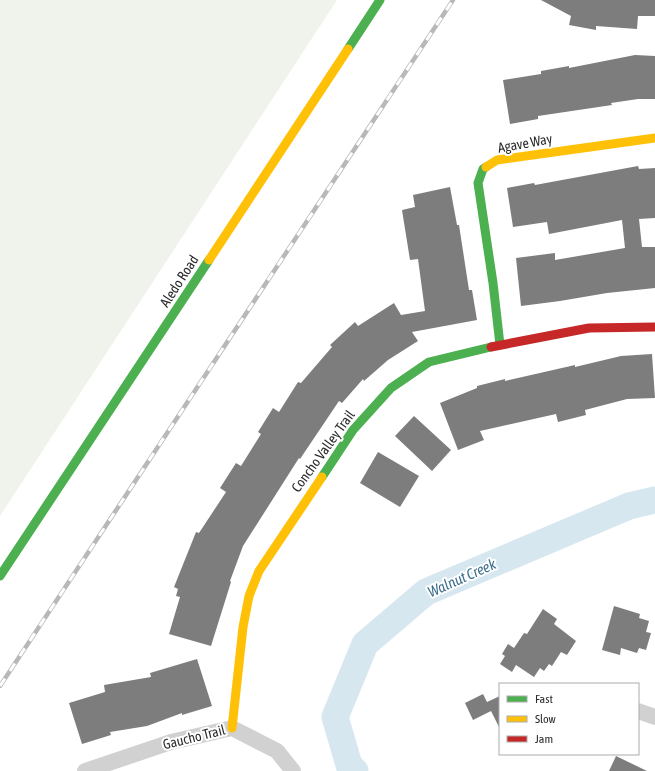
<svg xmlns="http://www.w3.org/2000/svg" width="655" height="771" font-family="'Asap Condensed',sans-serif">
<rect width="100%" height="100%" fill="#fff"/>
<polygon fill="#f0f3eb" points="0,0 337,0 0,516"/>
<g fill="none" stroke-linecap="round" stroke-linejoin="round">
<polyline stroke="#d7e7f0" stroke-width="27" points="355,771 349,765 335,717 365,644 426,592 629,506 655,500"/>
</g>
<g fill="#7d7d7d">
<polygon points="541,0 655,0 655,16 638,16 637,29 596,26 596,30 569,25 571,16"/>
<polygon points="635,55 655,56 655,99 638,99 611,103 612,105 538,116 538,119 510,124 503,80 541,74 541,71 569,66 569,68"/>
<polygon points="638,166 639,169 655,168 655,218 639,219 642,247 655,247 655,288 607,293 560,301 521,306 516,258 555,253 555,260 625,248 622,220 549,234 547,222 513,227 507,188 534,183 535,185"/>
<polygon points="450,187 457,225 459,225 469,290 472,290 477,320 412,332 418,341 388,360 364,381 363,379 342,403 339,401 300,459 299,458 243,546 230,581 231,582 211,646 169,634 180,597 176,596 178,589 174,587 196,532 199,533 226,492 220,488 236,463 241,466 261,434 258,432 273,408 279,412 298,382 301,383 332,347 330,345 355,322 358,326 394,303 401,315 425,311 418,259 410,260 402,210 415,207 413,195"/>
<polygon points="652,354 655,398 627,399 585,410 586,415 558,422 556,414 480,431 484,440 458,450 440,403 477,388 477,386 505,379 505,381 575,365 575,367 621,356"/>
<polygon points="414,416 451,450 432,471 395,436"/>
<polygon points="378,452 419,476 400,507 360,483"/>
<polygon points="614,606 640,614 639,618 649,621 646,632 651,633 646,650 639,648 637,653 621,648 620,655 602,650"/>
<polygon points="543,609 557,619 554,624 576,641 567,655 561,652 552,666 549,664 544,671 540,668 534,677 516,665 512,672 500,664 505,656 502,654 508,644 514,648 524,633 527,634"/>
<polygon points="197,659 212,706 182,715 182,713 147,726 110,732 111,735 82,744 69,703 105,692 104,685 151,677 150,673"/>
<polygon points="483,694 487,702 500,696 500,729 491,711 473,720 465,703"/>
<polygon points="616,756 647,771 609,771"/>
</g>
<g fill="none" stroke-linecap="round" stroke-linejoin="round">
<g stroke="#d1d1d1" stroke-width="16">
<polyline points="638,711 655,717"/>
<polyline points="85,771 171,742 232,728 277,751 293,771"/>
</g>
<g stroke="#4caf50" stroke-width="9">
<polyline points="348,49 380,0"/>
<polyline points="486,167 483,169 478,183 493,283 500,345"/>
<polyline points="322,477 353,430 391,388 429,362 491,347"/>
<polyline points="0,576 209,260"/>
</g>
<g stroke="#ffc107" stroke-width="9">
<polyline points="486,167 497,160 655,138"/>
<polyline points="209,260 348,49"/>
<polyline points="232,728 243,627 249,596 259,571 322,477"/>
</g>
<polyline stroke="#c62828" stroke-width="9" points="491,347 589,328 655,327"/>
<defs>
<polyline id="rail" points="0,686 453,0"/>
</defs>
<use href="#rail" stroke="#b8b8b8" stroke-width="4.5"/>
<use href="#rail" stroke="#fff" stroke-width="3" stroke-dasharray="9" stroke-linecap="butt"/>
</g>
<g text-anchor="middle" stroke-width="4" stroke-linejoin="round" paint-order="stroke">
<g font-size="14" fill="#2c2c2c" stroke="#fff">
<text transform="translate(525 143) rotate(-10)" y="5">Agave Way</text>
<text transform="translate(179 281) rotate(-57)" y="5">Aledo Road</text>
<text transform="translate(323 451) rotate(-54)" y="5">Concho Valley Trail</text>
<text transform="translate(194 737) rotate(-14)" y="5">Gaucho Trail</text>
</g>
<g font-size="15" font-style="italic" fill="#3d6f8c" stroke="#fff">
<text transform="translate(462 578) rotate(-24)" y="5">Walnut Creek</text>
</g>
</g>
<rect x="499" y="683" width="140" height="72" fill="#ffffff" stroke="#ababab"/>
<rect x="507" y="696" width="20" height="6" fill="#4caf50" stroke="#ababab"/>
<text x="535" y="703" font-size="12" fill="#2c2c2c">Fast</text>
<rect x="507" y="716" width="20" height="6" fill="#ffc107" stroke="#ababab"/>
<text x="535" y="723" font-size="12" fill="#2c2c2c">Slow</text>
<rect x="507" y="736" width="20" height="6" fill="#c62828" stroke="#ababab"/>
<text x="535" y="743" font-size="12" fill="#2c2c2c">Jam</text>
</svg>
